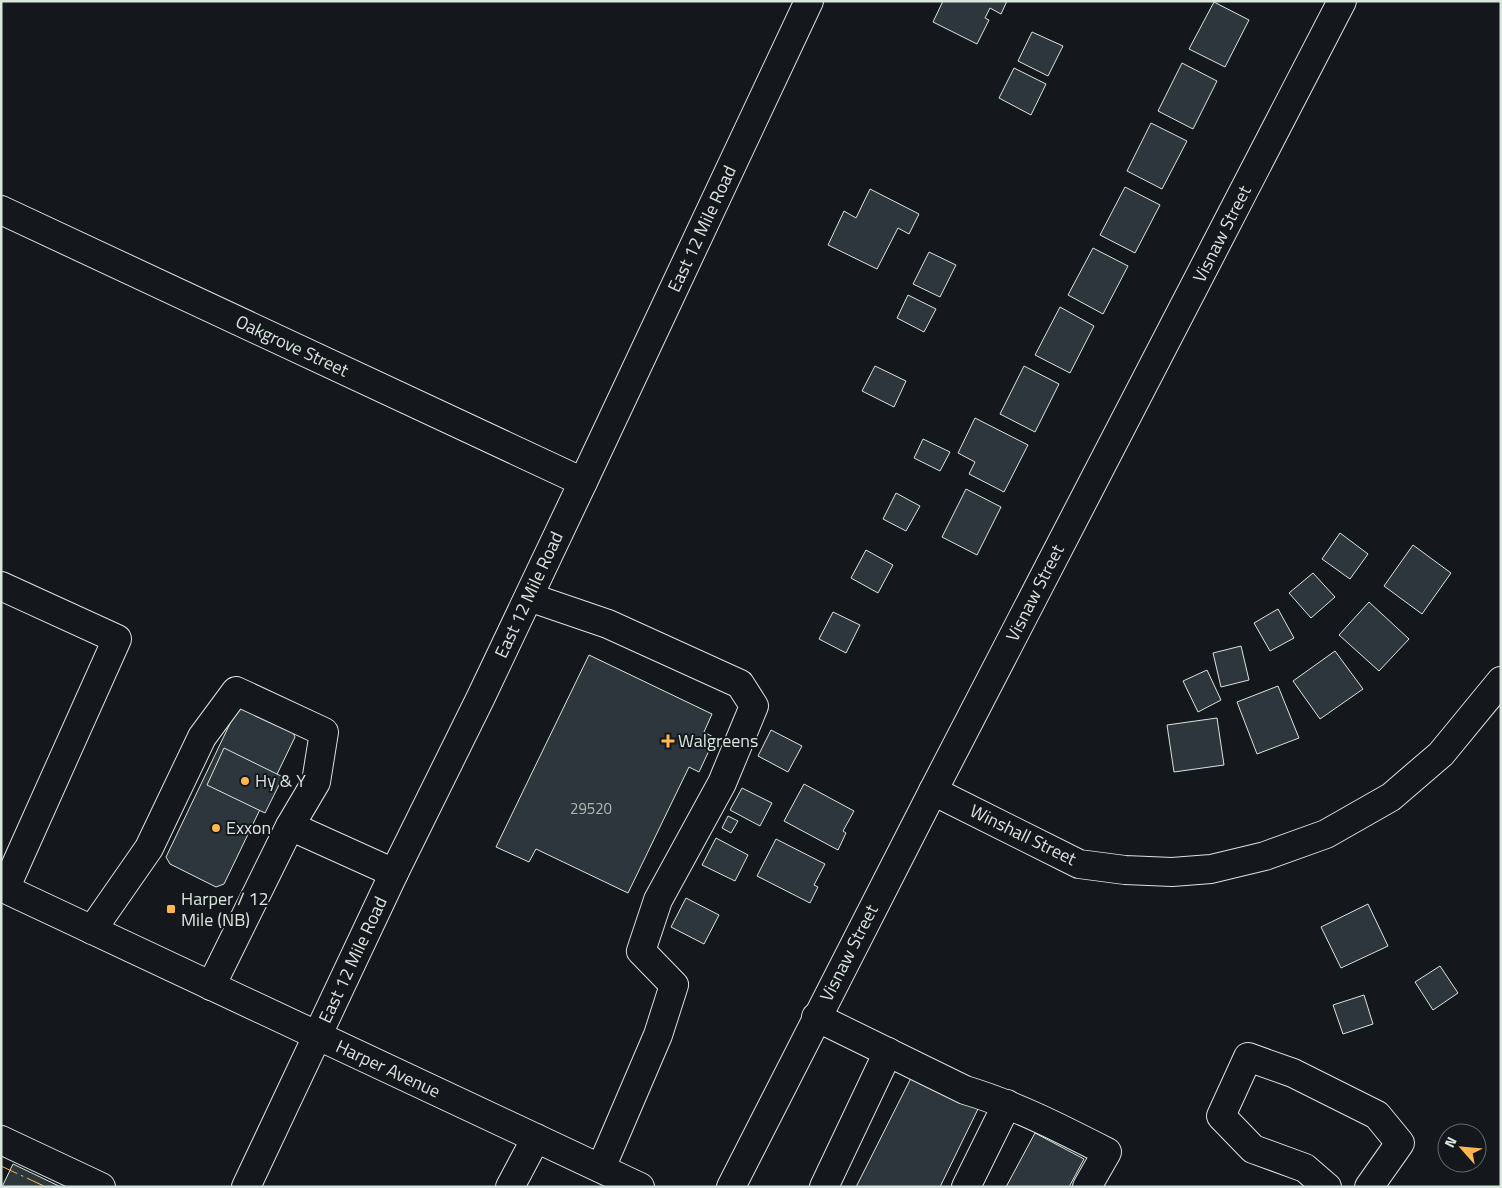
<svg xmlns="http://www.w3.org/2000/svg" width="1502" height="1188" font-family="'Titillium Web',sans-serif">
<rect width="100%" height="100%" fill="#14181c"/>
<g fill="#2c363c" stroke="#d8e6dc">
<polygon points="943,1 1007,1 1001,14 990,8 985,18 989,20 977,44 933,22"/>
<polygon points="1214,2 1249,20 1225,67 1189,49"/>
<polygon points="1032,32 1063,46 1048,76 1018,61"/>
<polygon points="1182,63 1217,81 1193,129 1158,111"/>
<polygon points="1014,68 1046,84 1031,115 999,98"/>
<polygon points="1151,123 1187,141 1162,189 1127,171"/>
<polygon points="1125,187 1160,205 1135,253 1100,235"/>
<polygon points="870,189 919,214 909,234 898,228 877,269 828,245 844,211 856,218"/>
<polygon points="1093,248 1128,266 1103,314 1068,295"/>
<polygon points="929,252 956,265 940,297 913,284"/>
<polygon points="908,295 936,309 924,332 897,318"/>
<polygon points="1060,307 1094,326 1070,373 1035,355"/>
<polygon points="875,366 906,381 894,407 862,391"/>
<polygon points="1024,366 1059,384 1035,432 1000,414"/>
<polygon points="975,418 1028,445 1004,492 969,474 975,462 958,453"/>
<polygon points="923,439 950,452 940,471 914,458"/>
<polygon points="966,489 1001,507 977,555 942,537"/>
<polygon points="896,493 920,506 906,531 883,519"/>
<polygon points="1340,533 1368,554 1350,579 1322,559"/>
<polygon points="1413,545 1451,573 1422,614 1384,586"/>
<polygon points="866,550 893,565 878,593 851,578"/>
<polygon points="1313,573 1335,597 1311,618 1289,593"/>
<polygon points="1369,602 1409,639 1379,671 1339,635"/>
<polygon points="1278,609 1294,638 1270,651 1254,623"/>
<polygon points="833,612 860,625 846,653 819,639"/>
<polygon points="1241,646 1249,680 1221,687 1213,653"/>
<polygon points="1335,651 1363,689 1320,719 1293,681"/>
<polygon points="589,655 712,714 704,732 715,738 699,772 689,767 628,893 536,849 529,862 496,847"/>
<polygon points="1207,670 1221,700 1198,712 1183,681"/>
<polygon points="1278,686 1299,738 1257,754 1237,702"/>
<polygon points="247,706 291,728 295,737 224,884 216,887 170,864 166,857 237,709"/>
<polygon points="1217,718 1224,765 1174,772 1167,725"/>
<polygon points="771,730 802,746 788,772 758,756"/>
<polygon points="224,748 283,777 265,813 207,785"/>
<polygon points="804,784 854,811 843,831 846,833 838,850 784,821"/>
<polygon points="742,788 772,803 760,826 730,810"/>
<polygon points="728,816 738,821 731,833 722,828"/>
<polygon points="716,838 748,855 735,881 702,865"/>
<polygon points="776,839 825,864 814,885 818,887 810,903 757,876"/>
<polygon points="686,898 719,915 704,944 671,927"/>
<polygon points="1368,904 1388,946 1341,968 1321,927"/>
<polygon points="1440,966 1458,993 1433,1010 1415,982"/>
<polygon points="1364,995 1373,1024 1343,1034 1333,1005"/>
<polygon points="912,1076 978,1109 940,1187 856,1187"/>
<polygon points="1035,1133 1084,1159 1069,1187 1006,1187"/>
<polygon points="13,1164 61,1187 2,1187"/>
</g>
<g fill="none" stroke-linecap="round" stroke-linejoin="round">
<defs>
<g id="minor">
<polyline points="1,210 583,482"/>
<polyline points="1,586 117,639 5,889"/>
<polyline points="529,597 608,624 740,684 754,706 722,783 658,900 641,951 674,985 658,1035 601,1168"/>
<polyline points="933,791 1079,864 1125,870 1172,872 1211,869 1265,856 1326,834 1391,797 1441,754 1501,681"/>
<polyline points="92,930 149,848 202,737 236,691 324,732 316,782 290,826"/>
<polyline points="211,986 290,826 394,873"/>
<path d="M 816,1017 L 965,1090 C 1015,1105 1060,1128 1107,1152 L 1087,1187"/>
<polyline points="1,1140 101,1187"/>
<polyline points="510,1187 536,1138"/>
<polyline points="731,1187 933,791 1342,1"/>
<polyline points="824,1187 888,1052"/>
<polyline points="966,1187 1007,1104"/>
<polyline points="1327,1187 1305,1168 1253,1149 1221,1116 1248,1057 1293,1073 1377,1115 1400,1143 1369,1187"/>
</g>
<g id="major">
<polyline points="1,887 640,1187"/>
<polyline points="246,1187 394,873 480,699 583,482 809,1"/>
</g>
</defs>
<use href="#minor" stroke="#d8e6dc" stroke-width="30"/>
<use href="#major" stroke="#d8e6dc" stroke-width="30"/>
<use href="#minor" stroke="#14181c" stroke-width="28"/>
<use href="#major" stroke="#14181c" stroke-width="28"/>
<polyline stroke="#ffb74d" stroke-width="1" stroke-dasharray="18 4 2.5 4" stroke-linecap="butt" points="1,1166 46,1187"/>
</g>
<g fill="#ffb74d" stroke="#14181c" stroke-width="2">
<path d="M665.5 733.5h5v5h5v5h-5v5h-5v-5h-5v-5h5z"/>
<circle cx="245" cy="781" r="5"/>
<circle cx="216" cy="828" r="5"/>
<rect x="166" y="904" width="10" height="10" rx="2.5"/>
</g>
<g text-anchor="middle" stroke-width="4" stroke-linejoin="round" paint-order="stroke">
<g font-size="15" fill="#adbab4">
<text x="591" y="814">29520</text>
</g>
<g font-size="18" fill="#d8e6dc" stroke="#14181c">
<text transform="translate(702 229) rotate(-65)" y="6">East 12 Mile Road</text>
<text transform="translate(1222 234) rotate(-63)" y="6">Visnaw Street</text>
<text transform="translate(292 346) rotate(25)" y="6">Oakgrove Street</text>
<text transform="translate(1035 593) rotate(-63)" y="6">Visnaw Street</text>
<text transform="translate(529 595) rotate(-65)" y="6">East 12 Mile Road</text>
<text transform="translate(1023 835) rotate(26)" y="6">Winshall Street</text>
<text transform="translate(849 953) rotate(-63)" y="6">Visnaw Street</text>
<text transform="translate(353 960) rotate(-65)" y="6">East 12 Mile Road</text>
<text transform="translate(388 1069) rotate(25)" y="6">Harper Avenue</text>
</g>
<g font-size="18" fill="#d8e6dc" stroke="#14181c" text-anchor="start">
<text x="678" y="747">Walgreens</text>
<text x="255" y="787">Hy &amp; Y</text>
<text x="226" y="834">Exxon</text>
<text x="181" y="905">Harper / 12<tspan x="181" dy="21">Mile (NB)</tspan></text>
</g>
</g>
<rect width="1502" height="1188" fill="none" stroke="#d8e6dc" stroke-width="5"/>
<g transform="translate(1462 1148) rotate(297)"><circle r="24" fill="#14181c" stroke="#626a69"/>
<path d="M0-4L9 19L0 12L-9 19Z" fill="#ffb74d"/>
<text y="-8" font-size="14" font-weight="bold" text-anchor="middle" fill="#d8e6dc">N</text>
</g>
</svg>
